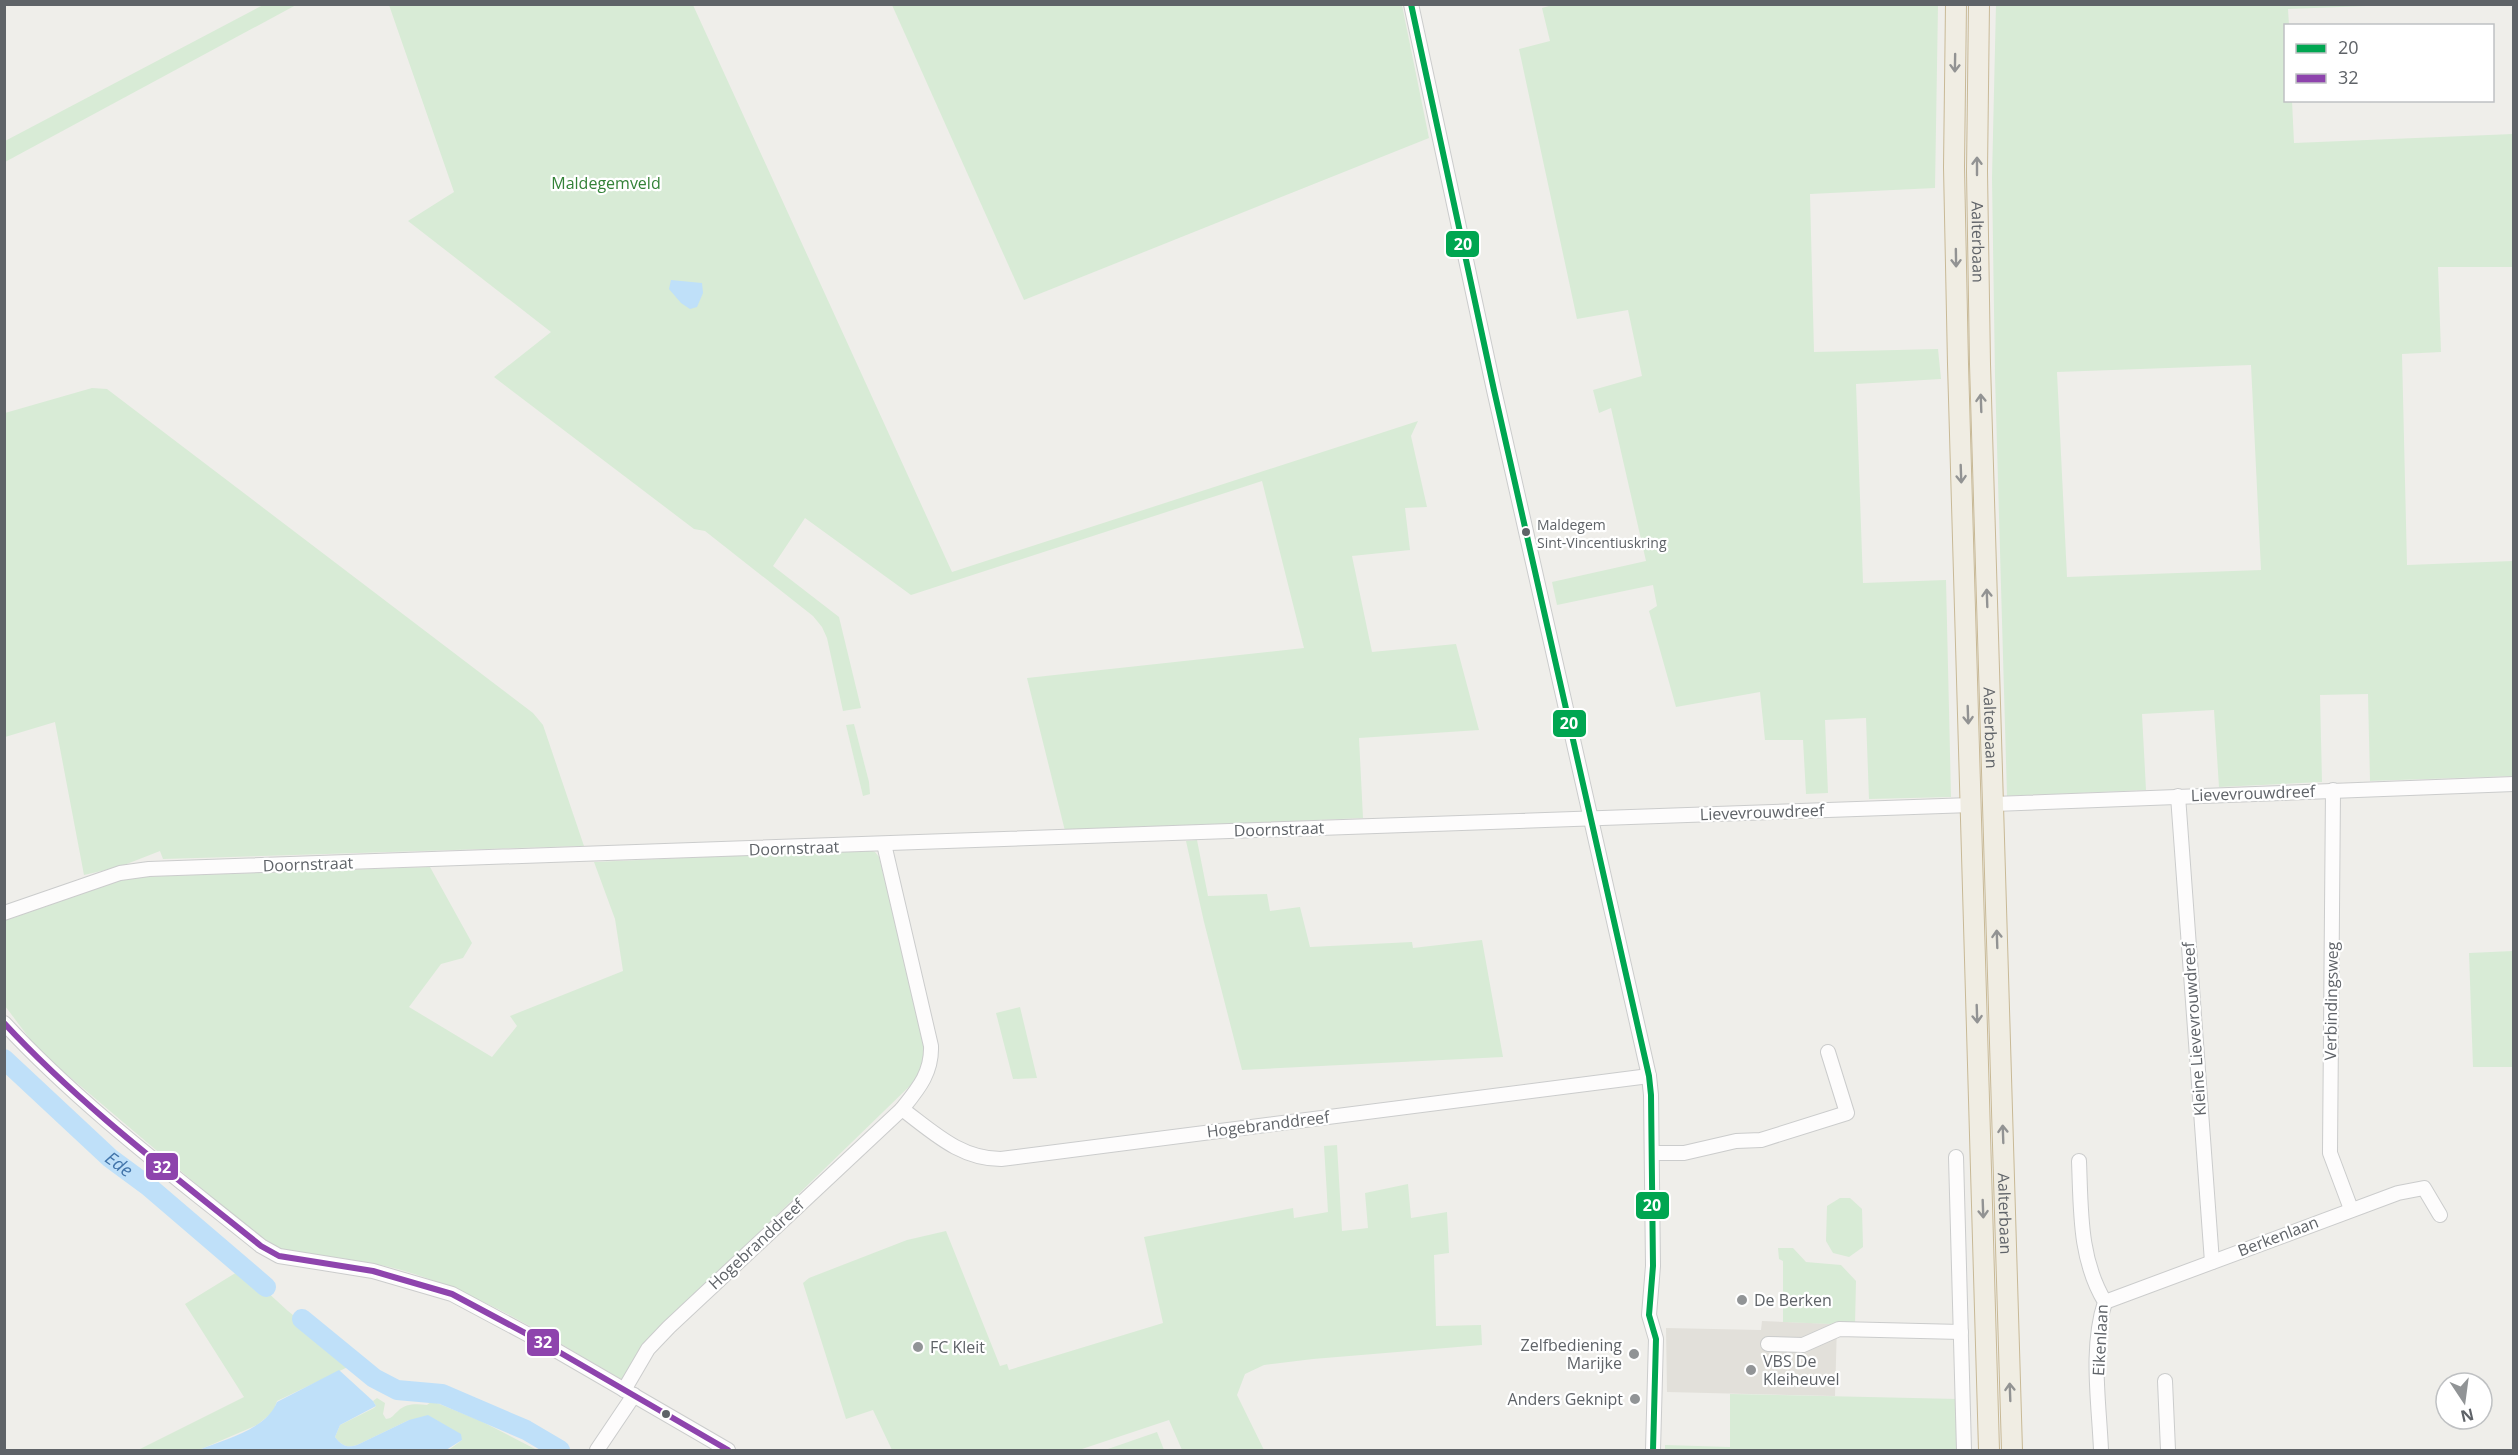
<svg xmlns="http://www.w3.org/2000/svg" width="2518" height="1455" font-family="'Open Sans',sans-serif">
<rect width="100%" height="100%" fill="#efeeea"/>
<polygon fill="#e2e0da" points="1762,1321 1837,1324 1835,1396 1667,1392 1666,1328 1761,1330"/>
<g fill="#d8ebd6" fill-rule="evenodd">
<polygon points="1556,4 1938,5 1935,188 1810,194 1814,352 1938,349 1941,379 1856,384 1863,583 1946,580 1951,797 1869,799 1866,718 1825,720 1828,793 1806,794 1803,740 1765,740 1760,692 1676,707 1649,611 1657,606 1653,585 1557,605 1552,582 1646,561 1611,408 1599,413 1593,390 1642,376 1628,310 1577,319 1519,49 1550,41 1542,8"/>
<path d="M 1996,4 L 2392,5 L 2288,9 L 2289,25 L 2286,26 L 2286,100 L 2292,101 L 2294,143 L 2513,134 L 2513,267 L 2438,267 L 2441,352 L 2402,354 L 2407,565 L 2513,561 L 2513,776 L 2370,781 L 2368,694 L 2320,695 L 2322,782 L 2219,787 L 2214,710 L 2142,714 L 2146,790 L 2007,796 L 1995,376 L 1992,178 ZM 2251,365 L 2261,570 L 2067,577 L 2057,372 Z"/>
<polygon points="263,5 296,5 5,162 5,141"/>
<polygon points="389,5 693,5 952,572 1418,421 1411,436 1427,507 1405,508 1410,550 1352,556 1372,652 1456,644 1479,730 1359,738 1363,818 1065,831 1027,678 1304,648 1262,481 911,595 805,518 773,566 839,617 861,708 843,711 827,638 822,627 813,616 705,531 694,529 494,377 551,332 408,221 454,192"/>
<polygon points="892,5 1402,5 1429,138 1024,300"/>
<polygon points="92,388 107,389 533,713 543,725 584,846 163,859 160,851 119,867 84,875 55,722 5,737 5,413"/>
<polygon points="854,724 869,782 870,794 863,796 846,725"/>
<polygon points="1197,840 1208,896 1267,894 1270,911 1300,907 1310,947 1412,942 1413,948 1482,940 1503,1057 1242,1070 1204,922 1186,841"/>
<path d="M 868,850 L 875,852 L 879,857 L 924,1041 L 925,1060 L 918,1078 L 642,1346 L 623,1380 C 552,1340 481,1292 401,1270 C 362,1259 322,1256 282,1250 L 254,1233 L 58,1067 L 36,1047 L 5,1006 L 4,921 L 122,880 L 136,877 L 430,867 L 472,943 L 463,958 L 441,964 L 409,1007 L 492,1057 L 517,1026 L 510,1016 L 623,971 L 615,919 L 594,862 Z"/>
<polygon points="2513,951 2513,1067 2473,1067 2469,953"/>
<polygon points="1020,1007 1037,1078 1013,1079 996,1013"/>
<polygon points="1337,1145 1342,1231 1368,1228 1365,1193 1408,1184 1411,1218 1447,1212 1449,1253 1434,1255 1436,1326 1481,1325 1482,1345 1313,1359 1264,1365 1245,1374 1237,1395 1264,1450 1182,1450 1169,1420 1079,1450 892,1450 873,1410 846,1419 803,1283 809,1278 907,1240 946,1231 1000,1366 1007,1364 1009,1370 1163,1323 1144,1237 1293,1208 1294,1218 1328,1212 1324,1146"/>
<polygon points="1840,1198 1850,1198 1862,1209 1863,1247 1849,1257 1833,1253 1826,1241 1827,1206"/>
<polygon points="1778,1248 1793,1248 1806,1262 1841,1265 1856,1281 1855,1325 1783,1322 1783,1261 1779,1259"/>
<polygon points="242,1269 288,1311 354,1364 277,1401 273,1412 257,1425 199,1450 138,1450 244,1397 185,1304"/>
<polygon points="1730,1394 1958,1399 1961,1450 1665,1450 1665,1445 1730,1447"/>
<path d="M 377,1398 L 385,1403 L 383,1414 L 386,1419 C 393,1418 393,1415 398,1411 C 406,1403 417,1404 427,1405 L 432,1401 L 481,1421 L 537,1450 L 452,1450 L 450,1449 L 462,1440 L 409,1420 L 357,1445 C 347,1448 342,1446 335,1437 L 340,1425 L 374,1408 L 376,1406 L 373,1401 Z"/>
<polygon points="1157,1432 1164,1450 1105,1450"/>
</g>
<g fill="#bfe0f9">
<polygon points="671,280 702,283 703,293 697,307 690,309 681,303 669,289"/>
<path d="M 339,1370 L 373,1401 L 376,1406 L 340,1425 L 335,1437 C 342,1446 347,1448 357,1445 L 409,1420 L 428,1415 L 461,1434 L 462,1440 L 446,1450 L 199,1450 C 225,1439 266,1430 277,1402 Z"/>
</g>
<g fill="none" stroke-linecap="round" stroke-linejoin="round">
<g stroke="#bfe0f9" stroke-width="20">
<path id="s1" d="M 4,1059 L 110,1158 L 148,1186 L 266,1287"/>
<polyline points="302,1319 374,1378 397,1390 442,1394 526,1430 560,1450"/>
</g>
<defs>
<g id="minor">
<polyline points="1411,4 1494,390 1649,1076 1651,1095 1653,1266 1649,1315 1656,1339 1653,1450"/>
<polyline points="2333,790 2330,1153 2351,1209"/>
<polyline points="2178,796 2212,1262"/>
<polyline points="1994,804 2514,784"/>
<polyline points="4,913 120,873 149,869 1971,805"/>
<path d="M 4,1023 C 81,1106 173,1175 261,1246 L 279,1256 L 373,1271 L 452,1294 L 540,1341 L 728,1450"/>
<path d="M 902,1109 C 933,1132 960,1159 1001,1159 L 1649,1076"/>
<polyline points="1652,1153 1684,1153 1736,1141 1761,1140 1847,1113 1828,1052"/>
<polyline points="1956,1157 1964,1450"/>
<path d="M 2079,1161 C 2081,1210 2079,1259 2105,1302 C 2090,1348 2099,1402 2101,1450"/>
<polyline points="2105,1302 2398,1193 2424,1188 2440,1215"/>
<polyline points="1768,1344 1803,1345 1839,1329 1961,1332"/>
<polyline points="2165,1381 2168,1450"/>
<path d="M 624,1390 L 648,1349 L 669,1327 L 902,1109 C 918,1089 932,1073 931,1046 L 884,844"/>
<polyline points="597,1450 634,1395"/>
</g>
<g id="highway">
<polyline points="1956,4 1954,167 1958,364 1989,1450"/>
<path id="s2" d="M 1979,4 L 1977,171 L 1980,364 L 2012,1450"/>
</g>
</defs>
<use href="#minor" stroke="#cbcccc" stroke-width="16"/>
<use href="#highway" stroke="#c8b996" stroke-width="22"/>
<use href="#minor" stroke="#fdfcfc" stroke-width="14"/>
<use href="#highway" stroke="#f0ede3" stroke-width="20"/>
<defs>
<polyline id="bus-1" points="1411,4 1494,390 1649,1076 1651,1095 1653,1266 1649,1315 1656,1339 1653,1450"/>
<path id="bus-2" d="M 4,1023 C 81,1106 173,1175 261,1246 L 279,1256 L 373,1271 L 452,1294 L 540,1341 L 728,1450"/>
</defs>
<use href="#bus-1" stroke="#fff" stroke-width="10"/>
<use href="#bus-2" stroke="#fff" stroke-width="10"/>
<use href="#bus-1" stroke="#00a651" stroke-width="6"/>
<use href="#bus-2" stroke="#8e44ad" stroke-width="6"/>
</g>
<defs><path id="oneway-shaft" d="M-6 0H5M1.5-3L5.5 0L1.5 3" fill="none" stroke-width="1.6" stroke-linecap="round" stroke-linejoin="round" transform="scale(1.5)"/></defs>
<g stroke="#929393">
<use href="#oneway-shaft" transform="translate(1955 63) rotate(91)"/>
<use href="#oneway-shaft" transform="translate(1977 166) rotate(-90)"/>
<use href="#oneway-shaft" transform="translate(1956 258) rotate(89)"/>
<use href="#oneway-shaft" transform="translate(1981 403) rotate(-92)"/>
<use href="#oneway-shaft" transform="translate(1961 474) rotate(88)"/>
<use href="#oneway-shaft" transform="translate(1987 598) rotate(-92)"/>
<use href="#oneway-shaft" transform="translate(1968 715) rotate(88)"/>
<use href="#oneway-shaft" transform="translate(1997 939) rotate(-92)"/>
<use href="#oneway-shaft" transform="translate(1977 1014) rotate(88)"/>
<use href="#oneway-shaft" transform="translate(2003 1134) rotate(-92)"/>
<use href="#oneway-shaft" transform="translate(1983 1209) rotate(88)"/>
<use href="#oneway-shaft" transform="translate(2010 1392) rotate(-92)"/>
</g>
<g fill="#5f6368" stroke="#fff" stroke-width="2">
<circle cx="1526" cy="532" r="5"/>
<circle cx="666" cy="1414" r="5"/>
</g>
<g fill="#919496" stroke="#fff" stroke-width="2">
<circle cx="1742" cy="1300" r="6"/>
<circle cx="918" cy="1347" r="6"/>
<circle cx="1634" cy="1354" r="6"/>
<circle cx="1751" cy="1370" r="6"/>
<circle cx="1635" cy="1399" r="6"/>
</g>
<g text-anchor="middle" stroke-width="4.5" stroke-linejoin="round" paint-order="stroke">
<g font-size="14" fill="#5f6368" stroke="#fff" text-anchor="start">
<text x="1537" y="530">Maldegem<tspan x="1537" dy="18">Sint-Vincentiuskring</tspan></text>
</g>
<g font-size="16" fill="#348238" stroke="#fff">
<text x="606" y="189">Maldegemveld</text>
</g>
<g font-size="16" fill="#5f6368" stroke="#fff">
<text dy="6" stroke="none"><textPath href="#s2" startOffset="238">Aalterbaan</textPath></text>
<text dy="6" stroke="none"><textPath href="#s2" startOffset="724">Aalterbaan</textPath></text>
<text transform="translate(2253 793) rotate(-2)" y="6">Lievevrouwdreef</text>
<text transform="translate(1762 812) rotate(-2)" y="6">Lievevrouwdreef</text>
<text transform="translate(1279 829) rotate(-2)" y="6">Doornstraat</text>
<text transform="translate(794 848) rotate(-2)" y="6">Doornstraat</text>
<text transform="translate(308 864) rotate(-2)" y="6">Doornstraat</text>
<text transform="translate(2331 1001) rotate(-89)" y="6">Verbindingsweg</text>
<text transform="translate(2194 1029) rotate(-94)" y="6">Kleine Lievevrouwdreef</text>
<text transform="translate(1268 1124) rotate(-7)" y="6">Hogebranddreef</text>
<text dy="6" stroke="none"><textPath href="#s2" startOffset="1210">Aalterbaan</textPath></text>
<text transform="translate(2278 1236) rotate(-21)" y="6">Berkenlaan</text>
<text transform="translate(756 1244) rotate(-43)" y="6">Hogebranddreef</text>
<text transform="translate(2100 1340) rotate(-87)" y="6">Eikenlaan</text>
</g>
<g font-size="16" fill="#5f6368" stroke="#fff" text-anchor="start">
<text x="1754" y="1306">De Berken</text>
<text x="1622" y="1351" text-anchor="end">Zelfbediening<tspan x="1622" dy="18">Marijke</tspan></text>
<text x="930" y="1353">FC Kleit</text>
<text x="1763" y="1367">VBS De<tspan x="1763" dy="18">Kleiheuvel</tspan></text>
<text x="1623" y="1405" text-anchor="end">Anders Geknipt</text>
</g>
<g font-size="18" font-style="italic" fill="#4174aa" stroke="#fff">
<text dy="6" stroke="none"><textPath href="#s1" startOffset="156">Ede</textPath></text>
</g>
</g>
<g stroke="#fff" stroke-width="2">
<rect x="1445" y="230" width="35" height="28" rx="6" fill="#00a651"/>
<rect x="1552" y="709" width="35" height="29" rx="6" fill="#00a651"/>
<rect x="145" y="1152" width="34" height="29" rx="6" fill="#8e44ad"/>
<rect x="1635" y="1191" width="35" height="29" rx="6" fill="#00a651"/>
<rect x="526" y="1328" width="34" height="29" rx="6" fill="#8e44ad"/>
</g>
<g font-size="16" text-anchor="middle" font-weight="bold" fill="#fff">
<text x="1463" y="250">20</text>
<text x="1569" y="729">20</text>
<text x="162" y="1173">32</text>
<text x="1652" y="1211">20</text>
<text x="543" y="1348">32</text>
</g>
<rect width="2518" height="1455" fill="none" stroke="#5f6368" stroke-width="12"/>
<rect x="2284" y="24" width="210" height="78" fill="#ffffff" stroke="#bfc1c3" stroke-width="1.5"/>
<rect x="2296" y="44" width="30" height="9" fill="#00a651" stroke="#bfc1c3" stroke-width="1.5"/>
<text x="2338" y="54" font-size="18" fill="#5f6368">20</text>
<rect x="2296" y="74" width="30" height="9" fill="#8e44ad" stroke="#bfc1c3" stroke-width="1.5"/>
<text x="2338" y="84" font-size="18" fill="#5f6368">32</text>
<g transform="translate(2464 1401) rotate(167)"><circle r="28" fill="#ffffff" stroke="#bfc1c3" stroke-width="1.5"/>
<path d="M0-4.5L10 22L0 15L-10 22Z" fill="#919496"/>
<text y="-9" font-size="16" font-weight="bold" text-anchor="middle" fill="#5f6368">N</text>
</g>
</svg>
